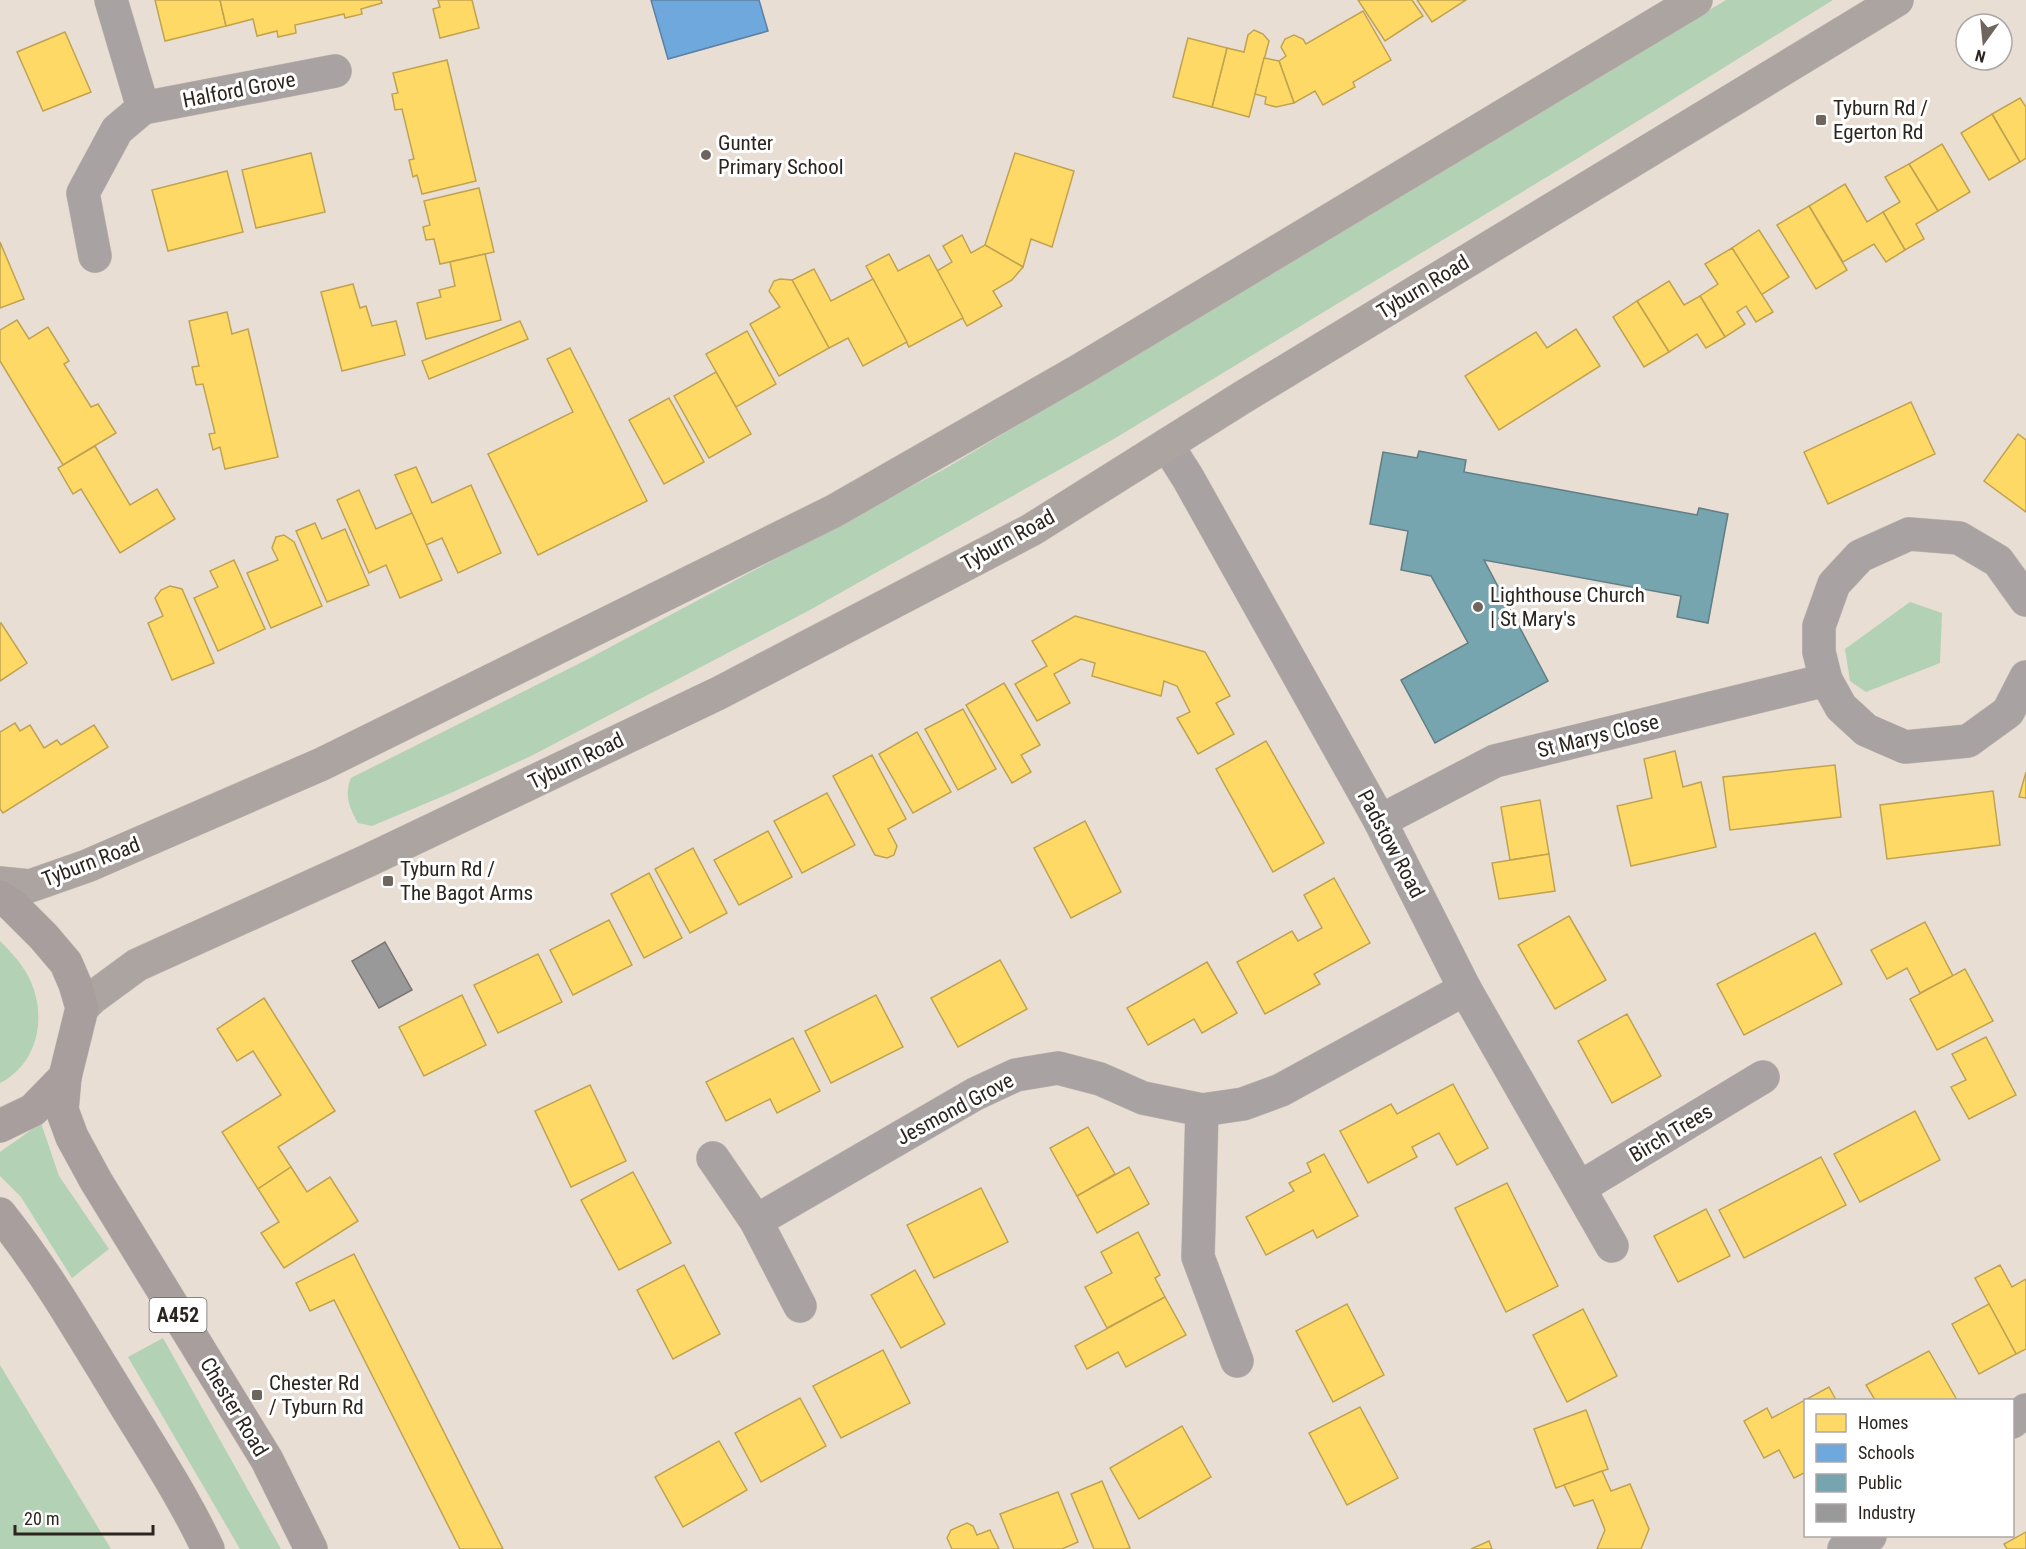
<svg xmlns="http://www.w3.org/2000/svg" width="2026" height="1549" font-family="'Roboto Condensed',sans-serif">
<rect width="100%" height="100%" fill="#e9ded4"/>
<g fill="#b3d1b4">
<path d="M 1726,0 L 1833,0 L 1575,160 L 1112,440 L 808,611 L 533,755 L 453,792 L 372,826 L 358,823 C 349,807 344,795 351,778 L 586,660 L 948,467 Z"/>
<polygon points="1910,602 1942,613 1940,663 1866,692 1850,681 1845,649"/>
<path d="M 0,941 C 12,953 24,966 31,982 C 47,1019 37,1064 0,1083 Z"/>
<polygon points="41,1123 59,1176 109,1249 72,1278 21,1197 0,1176 0,1152"/>
<polygon points="163,1338 281,1549 240,1549 128,1357"/>
<polygon points="0,1365 111,1549 0,1549"/>
</g>
<g fill="#ffd966" stroke="#c0a350" stroke-width="1.5">
<polygon points="155,0 220,0 226,26 165,41"/>
<polygon points="220,0 381,0 382,3 361,9 362,14 345,18 344,14 295,25 296,33 278,37 277,31 257,36 253,19 226,26"/>
<polygon points="438,0 472,0 479,28 440,38 433,9 440,7"/>
<polygon points="1358,0 1412,0 1423,16 1385,41"/>
<polygon points="1417,0 1466,0 1432,22"/>
<polygon points="1363,11 1391,60 1353,82 1355,87 1323,105 1315,91 1294,103 1279,61 1286,56 1281,47 1285,39 1294,35 1303,39 1306,44"/>
<polygon points="1254,30 1263,34 1269,41 1249,117 1212,107 1227,48 1244,52 1248,35"/>
<polygon points="65,32 91,92 43,111 17,52"/>
<polygon points="1188,38 1227,48 1212,107 1173,97"/>
<polygon points="1264,58 1279,61 1294,103 1276,107 1265,104 1266,97 1255,94"/>
<polygon points="447,60 476,181 422,194 417,175 413,177 409,160 414,159 402,109 395,110 392,94 398,93 393,73"/>
<polygon points="2020,98 2026,107 2026,158 2020,162 1992,114"/>
<polygon points="1992,114 2020,162 1989,180 1961,133"/>
<polygon points="1942,144 1970,192 1938,211 1909,164"/>
<polygon points="311,153 325,212 256,228 242,170"/>
<polygon points="1015,153 1074,171 1052,247 1031,239 1023,267 985,245"/>
<polygon points="1909,164 1938,211 1916,224 1924,239 1905,250 1883,212 1900,202 1885,177"/>
<polygon points="227,171 243,232 168,251 152,190"/>
<polygon points="1845,184 1867,222 1883,212 1905,250 1886,262 1874,244 1843,262 1809,206"/>
<polygon points="479,188 494,252 440,264 434,239 426,240 423,227 430,225 424,201"/>
<polygon points="1809,206 1847,270 1816,289 1777,225"/>
<polygon points="1759,230 1789,277 1761,295 1732,248"/>
<polygon points="962,235 971,253 985,245 1023,267 1012,280 993,291 1002,306 967,326 937,271 952,262 943,246"/>
<polygon points="0,242 24,299 0,308"/>
<polygon points="1732,248 1773,312 1756,322 1746,306 1737,312 1745,324 1725,337 1700,296 1718,284 1705,264"/>
<polygon points="485,254 501,320 426,339 417,303 441,297 439,290 455,286 450,262"/>
<polygon points="889,254 898,271 929,255 963,318 909,347 866,266"/>
<polygon points="814,269 831,301 873,279 907,342 863,366 848,338 829,348 792,280"/>
<polygon points="780,279 792,280 829,348 779,376 750,324 780,307 769,291 774,281"/>
<polygon points="1669,281 1684,305 1700,296 1725,337 1706,348 1697,334 1669,352 1637,301"/>
<polygon points="353,284 360,308 366,306 372,326 396,321 405,355 342,371 321,292"/>
<polygon points="1637,301 1669,352 1644,367 1613,317"/>
<polygon points="227,312 232,334 248,329 278,457 225,469 220,447 213,450 209,434 215,433 203,384 196,385 192,367 199,366 189,321"/>
<polygon points="17,320 29,339 48,327 69,361 64,364 91,407 98,404 116,433 63,465 0,361 0,330"/>
<polygon points="520,321 528,339 429,379 422,361"/>
<polygon points="1576,329 1600,366 1499,430 1465,376 1536,332 1547,348"/>
<polygon points="747,331 776,384 736,407 706,354"/>
<polygon points="570,348 647,501 538,555 488,454 573,412 547,359"/>
<polygon points="716,372 751,434 709,458 674,396"/>
<polygon points="669,398 704,462 664,484 629,420"/>
<polygon points="1911,402 1935,454 1828,504 1804,452"/>
<polygon points="2018,434 2026,440 2026,512 1984,481"/>
<polygon points="95,446 130,505 157,489 175,519 120,553 81,489 73,494 58,468"/>
<polygon points="416,467 432,503 471,485 501,553 458,573 442,538 426,545 395,475"/>
<polygon points="359,490 376,529 412,513 442,580 400,598 386,565 369,573 337,500"/>
<polygon points="315,523 322,539 345,529 369,585 327,602 296,531"/>
<polygon points="284,535 294,542 322,606 271,628 247,573 278,560 272,548 276,537"/>
<polygon points="234,560 265,629 218,651 194,598 218,587 210,571"/>
<polygon points="170,586 182,589 214,663 172,680 148,623 163,616 155,598 161,590"/>
<polygon points="1075,616 1205,652 1230,696 1216,703 1234,734 1198,754 1177,718 1190,712 1177,686 1164,681 1161,696 1092,676 1095,663 1081,659 1054,674 1070,703 1037,721 1015,684 1047,666 1032,641"/>
<polygon points="1,623 27,663 0,681 0,624"/>
<polygon points="1004,683 1040,745 1021,755 1031,772 1012,783 966,705"/>
<polygon points="963,709 996,769 958,790 925,729"/>
<polygon points="15,723 20,731 30,725 44,748 57,740 61,745 94,725 108,747 3,813 0,809 0,732"/>
<polygon points="917,732 951,792 913,813 879,754"/>
<polygon points="1266,741 1324,843 1273,872 1216,769"/>
<polygon points="1675,751 1683,787 1701,782 1716,847 1631,866 1617,806 1652,798 1644,759"/>
<polygon points="872,755 906,819 888,829 897,846 894,855 887,858 875,855 833,776"/>
<polygon points="1835,765 1841,817 1730,830 1723,777"/>
<polygon points="2026,772 2026,798 2019,797"/>
<polygon points="1993,791 2000,845 1887,859 1880,805"/>
<polygon points="827,793 855,845 802,873 774,821"/>
<polygon points="1540,800 1549,854 1510,860 1501,807"/>
<polygon points="1085,821 1121,892 1071,918 1034,848"/>
<polygon points="768,831 792,877 739,905 714,860"/>
<polygon points="693,848 727,913 690,933 655,869"/>
<polygon points="1549,854 1555,891 1499,899 1492,863"/>
<polygon points="649,873 682,938 644,958 611,894"/>
<polygon points="1334,878 1370,943 1314,974 1320,984 1265,1014 1237,962 1292,931 1298,941 1322,928 1304,895"/>
<polygon points="1569,916 1606,980 1555,1009 1518,945"/>
<polygon points="609,920 632,965 573,995 550,950"/>
<polygon points="1925,922 1953,976 1920,993 1907,968 1887,979 1871,950"/>
<polygon points="1815,933 1842,984 1744,1035 1717,984"/>
<polygon points="538,954 562,1002 498,1033 474,985"/>
<polygon points="1000,960 1027,1009 958,1047 931,998"/>
<polygon points="1207,962 1237,1013 1202,1033 1194,1019 1148,1045 1127,1008"/>
<polygon points="1965,969 1993,1021 1937,1050 1910,999"/>
<polygon points="462,995 486,1045 424,1076 399,1027"/>
<polygon points="876,995 903,1047 831,1083 805,1031"/>
<polygon points="264,998 335,1111 278,1147 291,1167 258,1189 222,1132 281,1095 253,1051 237,1061 217,1029"/>
<polygon points="1627,1014 1661,1076 1612,1103 1578,1041"/>
<polygon points="1986,1037 2016,1095 1969,1119 1951,1087 1966,1080 1952,1054"/>
<polygon points="793,1038 820,1091 777,1113 770,1099 726,1121 706,1082"/>
<polygon points="1453,1084 1488,1148 1457,1165 1439,1133 1412,1147 1417,1157 1368,1183 1340,1131 1391,1104 1397,1114"/>
<polygon points="590,1085 626,1161 571,1187 535,1111"/>
<polygon points="1915,1111 1940,1160 1860,1202 1834,1154"/>
<polygon points="1088,1127 1115,1174 1077,1196 1050,1148"/>
<polygon points="1324,1154 1358,1216 1317,1238 1313,1230 1266,1255 1246,1217 1294,1191 1289,1183 1311,1172 1307,1163"/>
<polygon points="1821,1157 1846,1205 1744,1258 1719,1210"/>
<polygon points="291,1167 307,1192 330,1177 358,1221 284,1268 261,1233 279,1222 258,1189"/>
<polygon points="1129,1167 1149,1204 1097,1233 1077,1196"/>
<polygon points="633,1172 671,1243 619,1270 581,1200"/>
<polygon points="1507,1183 1558,1286 1506,1312 1455,1208"/>
<polygon points="981,1188 1008,1242 934,1278 907,1225"/>
<polygon points="1706,1209 1730,1256 1678,1282 1654,1236"/>
<polygon points="1138,1232 1160,1275 1155,1278 1165,1297 1107,1328 1085,1287 1112,1273 1101,1252"/>
<polygon points="354,1254 503,1549 460,1549 334,1300 310,1311 296,1283"/>
<polygon points="684,1265 720,1334 673,1359 637,1290"/>
<polygon points="2000,1265 2012,1287 2026,1279 2026,1349 2016,1354 1975,1278"/>
<polygon points="915,1270 945,1324 901,1348 871,1295"/>
<polygon points="1165,1297 1186,1335 1126,1367 1118,1352 1087,1369 1075,1346"/>
<polygon points="1347,1304 1384,1375 1333,1402 1296,1331"/>
<polygon points="1989,1304 2016,1354 1979,1374 1952,1324"/>
<polygon points="1583,1309 1617,1376 1567,1402 1533,1335"/>
<polygon points="883,1350 910,1403 841,1438 813,1386"/>
<polygon points="1929,1351 1957,1400 1875,1400 1866,1385"/>
<polygon points="1829,1387 1836,1400 1806,1400 1806,1472 1794,1478 1779,1450 1764,1458 1744,1421 1767,1408 1772,1418"/>
<polygon points="800,1398 826,1446 761,1482 735,1433"/>
<polygon points="1360,1407 1398,1478 1347,1505 1309,1433"/>
<polygon points="1586,1410 1608,1469 1556,1488 1534,1429"/>
<polygon points="1182,1426 1211,1477 1139,1519 1110,1468"/>
<polygon points="719,1441 747,1490 683,1527 655,1477"/>
<polygon points="1602,1471 1611,1491 1630,1484 1649,1529 1641,1549 1597,1549 1605,1530 1593,1500 1574,1506 1564,1485"/>
<polygon points="1102,1481 1130,1548 1126,1549 1094,1549 1071,1494"/>
<polygon points="1058,1492 1078,1542 1062,1549 1014,1549 1000,1514"/>
<polygon points="967,1523 973,1526 977,1535 990,1530 999,1549 952,1549 947,1538 951,1530"/>
<polygon points="2026,1532 2026,1549 2007,1549 2004,1544"/>
<polygon points="1489,1541 1492,1549 1471,1549"/>
</g>
<polygon fill="#6fa8dc" stroke="#5b80a3" stroke-width="1.5" points="651,0 759,0 768,31 668,59"/>
<polygon fill="#76a5af" stroke="#607e84" stroke-width="1.5" points="1419,451 1466,460 1464,472 1697,515 1699,508 1728,514 1708,623 1677,617 1681,596 1484,560 1548,681 1435,743 1401,680 1468,643 1431,576 1401,570 1408,531 1370,524 1383,452 1417,458"/>
<polygon fill="#999" stroke="#787674" stroke-width="1.5" points="385,942 412,990 379,1008 352,961"/>
<g fill="none" stroke-linecap="round" stroke-linejoin="round">
<defs>
<g id="minor">
<polyline points="111,0 143,108 335,71"/>
<polyline points="95,256 83,193 117,130 143,108"/>
<polyline points="1167,445 1188,478 1380,821 1465,989 1612,1246"/>
<polyline points="2026,600 1998,561 1959,538 1909,534 1860,556 1834,584 1819,626 1819,652 1826,680 1841,707 1866,730 1905,747 1968,741 2008,712 2026,677"/>
<polyline points="1380,821 1495,761 1826,680"/>
<polyline points="713,1158 756,1221 800,1306"/>
<polyline points="1579,1188 1763,1077"/>
<polyline points="756,1221 975,1094 1016,1075 1058,1068 1100,1079 1143,1098 1202,1110"/>
<polyline points="1237,1361 1198,1257 1202,1110 1243,1104 1281,1090 1465,989"/>
<polyline points="2012,1422 2026,1410"/>
<polyline points="1844,1549 1870,1536"/>
</g>
<g id="major">
<polyline points="0,883 30,886 87,866 322,764 834,511 1080,370 1696,0"/>
<polyline points="82,1008 92,998 137,965 369,860 719,693 1031,530 1243,397 1897,0"/>
</g>
<g id="highway">
<polyline points="0,897 12,905 44,937 66,963 75,984 82,1008 65,1077 33,1110 0,1126"/>
<polyline points="65,1077 62,1110 72,1137 96,1181 267,1460 311,1549"/>
<path d="M 0,1214 C 44,1269 79,1330 116,1390 C 148,1443 182,1494 208,1549"/>
</g>
</defs>
<use href="#minor" stroke="#c5bdb5" stroke-width="34"/>
<use href="#major" stroke="#c5bdb5" stroke-width="34"/>
<use href="#highway" stroke="#c5bdb5" stroke-width="34"/>
<use href="#minor" stroke="#a8a2a2" stroke-width="33"/>
<use href="#major" stroke="#aca4a1" stroke-width="33"/>
<use href="#highway" stroke="#a79e9d" stroke-width="33"/>
</g>
<g fill="#6e655e" stroke="#fff" stroke-width="2">
<rect x="1815" y="114" width="12" height="12" rx="3"/>
<circle cx="706" cy="155" r="6"/>
<circle cx="1478" cy="607" r="6"/>
<rect x="382" y="875" width="12" height="12" rx="3"/>
<rect x="251" y="1389" width="12" height="12" rx="3"/>
</g>
<g text-anchor="middle" stroke-width="6" stroke-linejoin="round" paint-order="stroke">
<rect fill="#fff" stroke="#6b6662" stroke-width="1.5" x="149.5" y="1298" width="57" height="34" rx="4.5"/>
<g font-size="20" font-weight="bold" fill="#2c241e">
<text x="178" y="1322">A452</text>
</g>
<g font-size="21" fill="#2c241e" stroke="#fff">
<text transform="translate(239 90) rotate(-11)" y="7">Halford Grove</text>
<text transform="translate(1423 287) rotate(-31)" y="7">Tyburn Road</text>
<text transform="translate(1008 540) rotate(-29)" y="7">Tyburn Road</text>
<text transform="translate(1598 736) rotate(-14)" y="7">St Marys Close</text>
<text transform="translate(576 761) rotate(-26)" y="7">Tyburn Road</text>
<text transform="translate(1391 844) rotate(62)" y="7">Padstow Road</text>
<text transform="translate(91 862) rotate(-21)" y="7">Tyburn Road</text>
<text transform="translate(955 1109) rotate(-28)" y="7">Jesmond Grove</text>
<text transform="translate(1671 1133) rotate(-31)" y="7">Birch Trees</text>
<text transform="translate(234 1407) rotate(59)" y="7">Chester Road</text>
</g>
<g font-size="21" fill="#2c241e" stroke="#fff" text-anchor="start">
<text x="1833" y="115">Tyburn Rd /<tspan x="1833" dy="24">Egerton Rd</tspan></text>
<text x="718" y="150">Gunter<tspan x="718" dy="24">Primary School</tspan></text>
<text x="1490" y="602">Lighthouse Church<tspan x="1490" dy="24">| St Mary's</tspan></text>
<text x="400" y="876">Tyburn Rd /<tspan x="400" dy="24">The Bagot Arms</tspan></text>
<text x="269" y="1390">Chester Rd<tspan x="269" dy="24">/ Tyburn Rd</tspan></text>
</g>
</g>
<rect x="1804" y="1399" width="210" height="138" fill="#ffffff" stroke="#aba7a5" stroke-width="1.5"/>
<rect x="1816" y="1414" width="30" height="18" fill="#ffd966" stroke="#aba7a5" stroke-width="1.5"/>
<text x="1858" y="1429" font-size="18" fill="#2c241e">Homes</text>
<rect x="1816" y="1444" width="30" height="18" fill="#6fa8dc" stroke="#aba7a5" stroke-width="1.5"/>
<text x="1858" y="1459" font-size="18" fill="#2c241e">Schools</text>
<rect x="1816" y="1474" width="30" height="18" fill="#76a5af" stroke="#aba7a5" stroke-width="1.5"/>
<text x="1858" y="1489" font-size="18" fill="#2c241e">Public</text>
<rect x="1816" y="1504" width="30" height="18" fill="#999999" stroke="#aba7a5" stroke-width="1.5"/>
<text x="1858" y="1519" font-size="18" fill="#2c241e">Industry</text>
<g transform="translate(1984 42) rotate(195)"><circle r="28" fill="#ffffff" stroke="#aba7a5" stroke-width="1.5"/>
<path d="M0-4.5L10 22L0 15L-10 22Z" fill="#6e655e"/>
<text y="-9" font-size="16" font-weight="bold" text-anchor="middle" fill="#2c241e">N</text>
</g>
<path d="M15 1525v9h138v-9" fill="none" stroke="#2c241e" stroke-width="3"/>
<text x="24" y="1525" font-size="18" fill="#2c241e" stroke="#ffffff" stroke-width="4.5" paint-order="stroke">20 m</text>
</svg>
